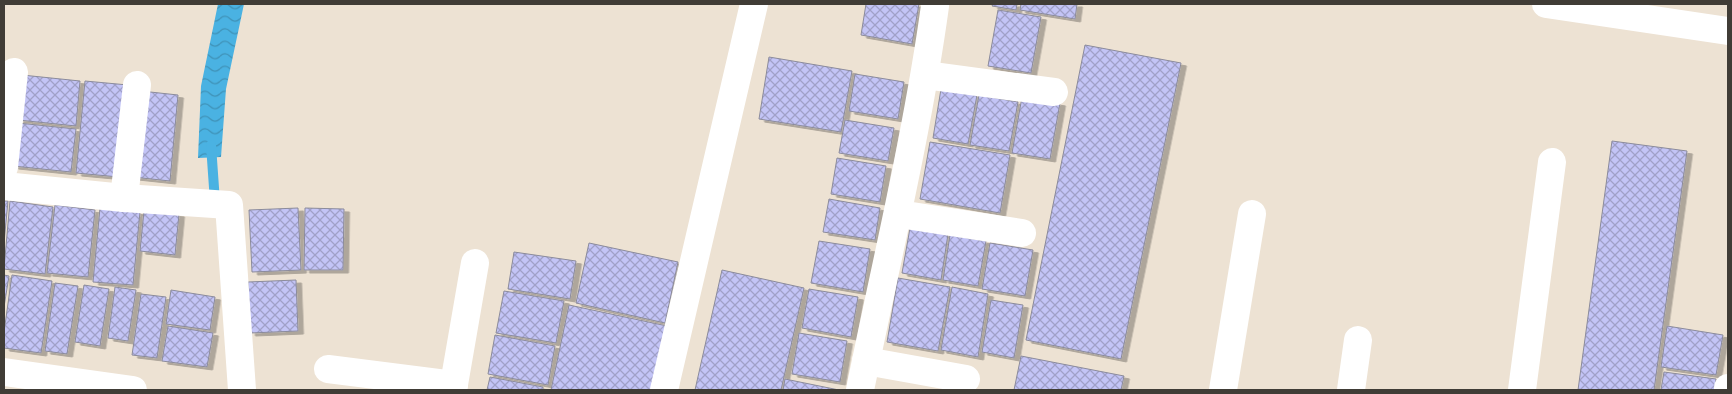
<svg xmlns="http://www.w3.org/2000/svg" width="1732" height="394" font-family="Overpass,sans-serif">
<defs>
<pattern id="water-waves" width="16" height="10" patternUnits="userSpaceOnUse" patternTransform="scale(1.25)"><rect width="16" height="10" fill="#4ab2e2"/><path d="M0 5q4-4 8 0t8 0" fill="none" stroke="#3f92b8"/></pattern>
<pattern id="building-cross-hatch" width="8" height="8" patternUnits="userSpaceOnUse" patternTransform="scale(1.25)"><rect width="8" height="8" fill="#c3c4f6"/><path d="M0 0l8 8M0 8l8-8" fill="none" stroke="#a0a0c8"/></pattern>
<filter id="shadow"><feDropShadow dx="5.5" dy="3" stdDeviation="0" flood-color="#0004"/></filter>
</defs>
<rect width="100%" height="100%" fill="#ede2d3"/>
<polygon fill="url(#water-waves)" points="218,4 244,4 226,89 221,157 198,158 201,86"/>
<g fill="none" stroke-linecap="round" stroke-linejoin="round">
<polyline stroke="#4ab2e2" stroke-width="10" points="211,145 215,202"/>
</g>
<g fill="url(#building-cross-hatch)" stroke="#8b8b9b" filter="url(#shadow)">
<polygon points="866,4 919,4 912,44 861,35"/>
<polygon points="993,4 1017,4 1016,10 992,6"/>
<polygon points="1021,4 1077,4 1075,19 1020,10"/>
<polygon points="998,10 1041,17 1031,73 988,66"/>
<polygon points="1085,45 1181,63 1121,359 1026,340"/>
<polygon points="769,57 852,71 841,132 759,119"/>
<polygon points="855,74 904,82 898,119 849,111"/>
<polygon points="22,75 80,81 76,126 18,120"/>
<polygon points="85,81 128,85 119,177 76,173"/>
<polygon points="941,89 977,95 968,144 933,138"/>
<polygon points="141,91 178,95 170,181 133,177"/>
<polygon points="979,95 1018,102 1009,151 970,145"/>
<polygon points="1022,97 1060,103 1050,159 1012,153"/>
<polygon points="845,120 894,128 888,161 839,153"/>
<polygon points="18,123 76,129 71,172 13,166"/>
<polygon points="1612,141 1687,151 1654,390 1578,390"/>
<polygon points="930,142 1010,155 1000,213 920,199"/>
<polygon points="837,158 886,166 880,202 831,194"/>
<polygon points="829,199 880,208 875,240 823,232"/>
<polygon points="4,201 8,201 4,243"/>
<polygon points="10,201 53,207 45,274 4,269"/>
<polygon points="55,205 95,210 88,277 47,273"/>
<polygon points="100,208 140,212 133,285 93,282"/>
<polygon points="298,208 301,270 252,272 249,210"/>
<polygon points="305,208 344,209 343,270 304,270"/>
<polygon points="144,211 179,214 175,255 140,251"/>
<polygon points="910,228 948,234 941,280 902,273"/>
<polygon points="950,235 986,241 978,286 943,280"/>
<polygon points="819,241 870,249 863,292 811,283"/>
<polygon points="589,243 678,262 665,323 576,303"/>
<polygon points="990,243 1033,250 1025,296 982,289"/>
<polygon points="514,252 576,261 570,299 508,289"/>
<polygon points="722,270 804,288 781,390 695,390"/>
<polygon points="4,275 9,276 4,307"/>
<polygon points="12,275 52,281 41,353 4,348 4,332"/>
<polygon points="898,278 950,287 938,351 887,342"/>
<polygon points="296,280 298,331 250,333 248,282"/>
<polygon points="55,283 78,286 67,354 45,351"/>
<polygon points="84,285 109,289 100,346 75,342"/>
<polygon points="115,287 136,290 128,341 108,338"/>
<polygon points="952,287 988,294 978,357 941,350"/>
<polygon points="809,289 858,297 851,337 802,328"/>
<polygon points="171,290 215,297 210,330 166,324"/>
<polygon points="504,291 564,301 556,343 496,333"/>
<polygon points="141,294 166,297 157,358 132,355"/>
<polygon points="991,300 1023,305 1014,358 982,352"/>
<polygon points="569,305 667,326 653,390 551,390"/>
<polygon points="168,326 213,333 207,367 162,361"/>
<polygon points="1667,326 1723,335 1716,375 1661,367"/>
<polygon points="799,333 847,341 840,382 792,374"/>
<polygon points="495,335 555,346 548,385 488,374"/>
<polygon points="1021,356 1124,376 1121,390 1014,390"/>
<polygon points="1664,372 1716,379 1715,390 1661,390"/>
<polygon points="490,377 543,387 543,390 487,390"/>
<polygon points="785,379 839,390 783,390"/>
</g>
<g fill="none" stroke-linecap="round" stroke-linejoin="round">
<g stroke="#fff" stroke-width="28">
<polyline points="1546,4 1728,31"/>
<polyline points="925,75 1054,92"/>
<polyline points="4,167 14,72"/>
<polyline points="4,186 124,198 229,205 242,390"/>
<polyline points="124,198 137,85"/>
<polyline points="899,214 1022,233"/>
<polyline points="866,361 966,379"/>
<polyline points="328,369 454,385"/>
<polyline points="4,372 133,390"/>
<polyline points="453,390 475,263"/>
<polyline points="664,390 754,4"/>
<path d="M 860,390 C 886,262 917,136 935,6"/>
<polyline points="1223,390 1252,214"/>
<polyline points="1351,390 1358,340"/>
<polyline points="1522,390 1552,162"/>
<polyline points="1728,390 1728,388"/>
</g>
</g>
<rect width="1732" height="394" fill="none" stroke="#403c36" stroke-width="10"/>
</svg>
